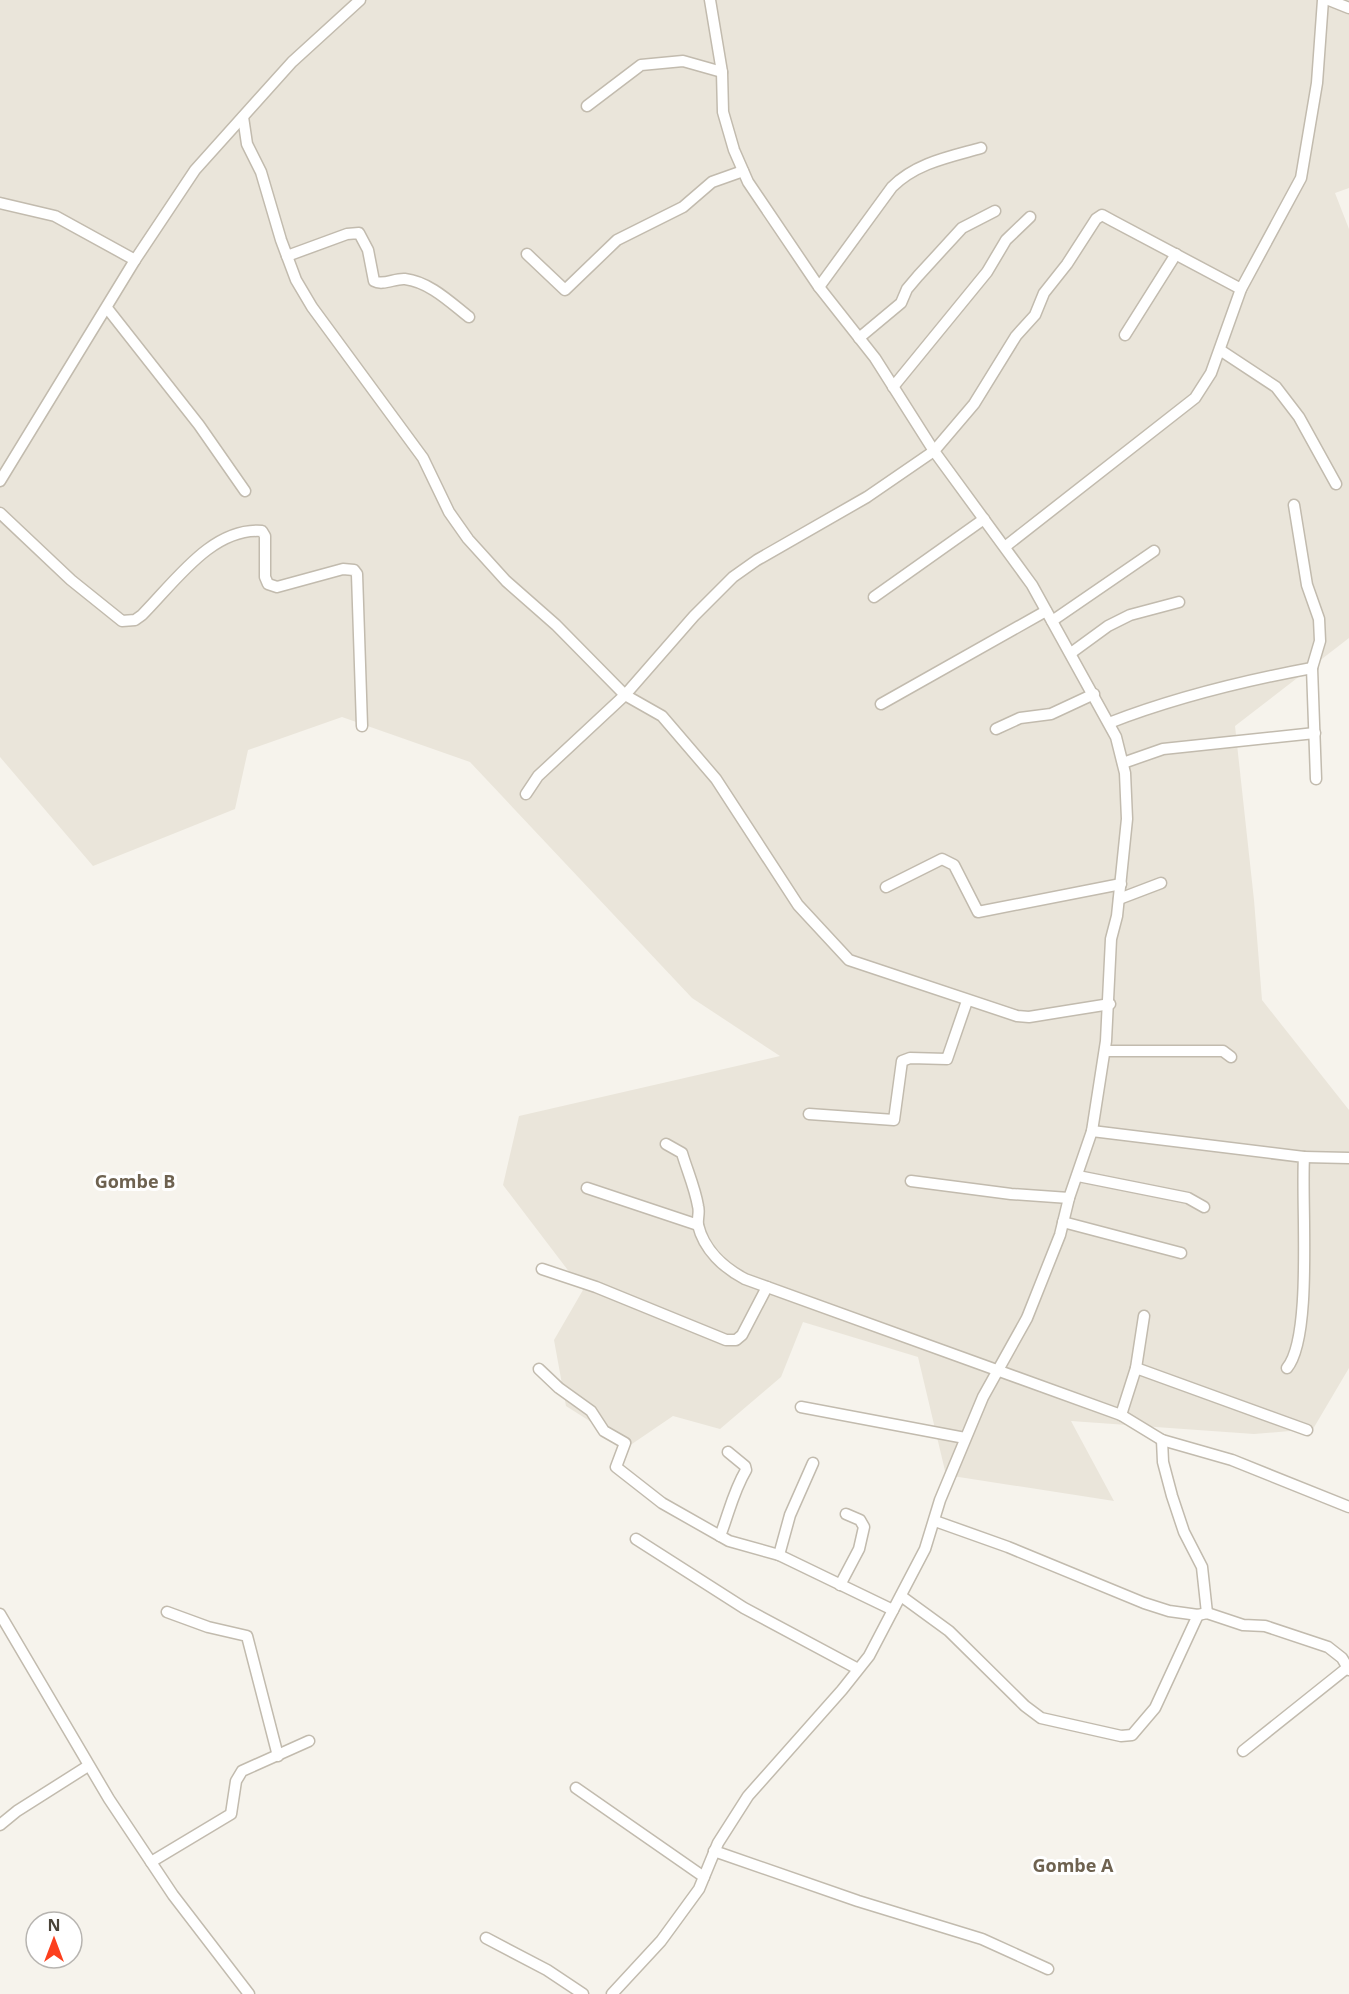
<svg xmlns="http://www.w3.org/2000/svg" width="1349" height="1994" font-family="'Open Sans',sans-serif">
<rect width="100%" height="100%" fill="#f6f3ec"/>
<polygon fill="#eae5da" points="0,0 1349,0 1349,188 1335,193 1349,229 1349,638 1235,726 1254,900 1262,1000 1349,1110 1349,1368 1313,1429 1254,1434 1071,1421 1114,1501 946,1475 918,1357 803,1322 781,1377 720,1429 673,1416 629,1446 566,1406 554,1340 583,1290 503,1185 519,1116 780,1056 692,998 470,762 342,717 248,750 235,809 93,866 0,757"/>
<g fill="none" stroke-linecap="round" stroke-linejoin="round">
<defs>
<g id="minor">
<polyline points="1329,0 1349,8"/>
<polyline points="587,106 641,65 683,61 722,72"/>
<polyline points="243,117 247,144 261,172 281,240 296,280 312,307 423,458 449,512 468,539 506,581 556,625 625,695 662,716 716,779 798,905 849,960 1017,1016 1029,1017 1110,1004"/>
<polyline points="0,203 55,216 135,260"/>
<polyline points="527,254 565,290 617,240 683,207 712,182 743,171"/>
<path d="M 287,256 L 347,234 L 359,233 L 368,250 L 374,281 C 383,286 395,278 405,279 C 430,282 451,303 469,317"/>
<path d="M 819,287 L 892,187 C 916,163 949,157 981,148"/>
<polyline points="107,308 199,425 245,491"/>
<polyline points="1125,335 1176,254"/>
<polyline points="859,338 901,303 907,289 918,276 962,228 995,211"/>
<polyline points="1220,350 1276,387 1299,417 1336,484"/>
<polyline points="893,387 987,272 1006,240 1030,217"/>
<polyline points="0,481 135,260 195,170 292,62 360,0"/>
<polyline points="1294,505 1307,585 1319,619 1320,641 1312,668 1316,779"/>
<path d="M 0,513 L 71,580 L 122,621 L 135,620 L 142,615 C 175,582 212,527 262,531 L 265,536 L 265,577 L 268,584 L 277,587 L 343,569 L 354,570 L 357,574 L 362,726"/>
<polyline points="1006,546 1195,398 1211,373 1241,289 1301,178 1317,83 1323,0"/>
<polyline points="874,597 984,519"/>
<polyline points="1052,621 1154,551"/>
<polyline points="1071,653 1108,626 1130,615 1179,602"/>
<polyline points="881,704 1046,611"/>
<path d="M 1109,723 C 1176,697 1242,681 1312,668"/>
<polyline points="996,729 1020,718 1051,714 1094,694"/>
<polyline points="1123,763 1163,749 1315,733"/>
<polyline points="526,794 538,776 625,695 694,616 733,577 757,560 867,497 934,451 974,404 1016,336 1035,315 1044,293 1067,264 1096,219 1102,215 1113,221 1241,289"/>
<polyline points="886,887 942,859 954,865 978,912 1121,884"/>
<polyline points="1119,899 1161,883"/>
<polyline points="1105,1051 1223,1051 1231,1057"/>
<polyline points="809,1114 894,1120 902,1061 910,1058 947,1059 967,1001"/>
<path d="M 1092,1131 L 1304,1157 C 1301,1202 1313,1337 1287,1368"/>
<path d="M 666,1144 L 682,1153 C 687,1170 695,1188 698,1206 C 700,1212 697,1219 698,1225 C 704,1250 724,1268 745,1279 L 1121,1415 L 1162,1440 L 1232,1460 L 1349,1507"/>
<polyline points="1304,1157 1349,1158"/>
<polyline points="1078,1176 1188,1198 1204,1207"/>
<polyline points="911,1181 1011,1194 1069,1198"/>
<polyline points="587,1188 698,1225"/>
<polyline points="1063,1222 1181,1253"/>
<polyline points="542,1269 596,1287 726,1340 736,1340 742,1335 767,1287"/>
<polyline points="1136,1368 1144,1316"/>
<polyline points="539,1369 559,1388 591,1411 604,1431 625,1443 616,1467 662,1503 729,1541 779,1555 893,1610"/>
<polyline points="801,1407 965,1438"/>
<polyline points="1121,1415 1136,1368 1307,1430"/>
<polyline points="1162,1440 1163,1462 1172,1496 1184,1532 1202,1567 1207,1613"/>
<polyline points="935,1521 1008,1547 1144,1603 1169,1611 1198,1615 1207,1613 1243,1625 1265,1626 1328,1647 1342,1658 1349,1670"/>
<path d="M 720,1536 C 729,1513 733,1492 746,1470 L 745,1466 L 728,1452"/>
<polyline points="636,1539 744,1608 858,1669"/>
<polyline points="779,1555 790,1515 813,1463"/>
<polyline points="840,1585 859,1549 864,1527 860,1520 846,1514"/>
<polyline points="901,1596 949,1631 1025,1706 1041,1718 1121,1736 1132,1735 1155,1708 1198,1615"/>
<polyline points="167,1612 208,1627 247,1636 278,1756"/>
<polyline points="0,1614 109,1799 173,1895 249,1994"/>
<polyline points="1243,1751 1347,1668"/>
<polyline points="576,1788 704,1877"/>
<polyline points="0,1825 17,1811 88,1766"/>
<polyline points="714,1851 858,1901 982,1939 1048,1969"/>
<polyline points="151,1862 231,1814 236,1781 242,1771 309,1741"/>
<polyline points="486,1938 547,1970 583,1994"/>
<polyline points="612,1994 661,1941 699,1889 718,1843 748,1796 842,1690 869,1656 925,1549 940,1500 983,1397 1027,1318 1060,1235 1069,1198 1092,1131 1106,1041 1111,939 1117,916 1127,819 1125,773 1116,737 1032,585 934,451 875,358 819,287 748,182 734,150 723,112 722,72 710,0"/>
</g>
</defs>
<use href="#minor" stroke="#c2bbae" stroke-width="13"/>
<use href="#minor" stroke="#fff" stroke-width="10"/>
</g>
<g text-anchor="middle" stroke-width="6" stroke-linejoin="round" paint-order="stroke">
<g font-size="18" font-weight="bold" fill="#6e6250" stroke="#fff">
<text x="135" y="1188">Gombe B</text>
<text x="1073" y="1872">Gombe A</text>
</g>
</g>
<g transform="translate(54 1940)"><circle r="28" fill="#ffffff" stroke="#b7b4b0" stroke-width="1.5"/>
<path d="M0-4.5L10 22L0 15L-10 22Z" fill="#fc3f1d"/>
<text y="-9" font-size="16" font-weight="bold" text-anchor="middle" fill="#4b4439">N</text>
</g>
</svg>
